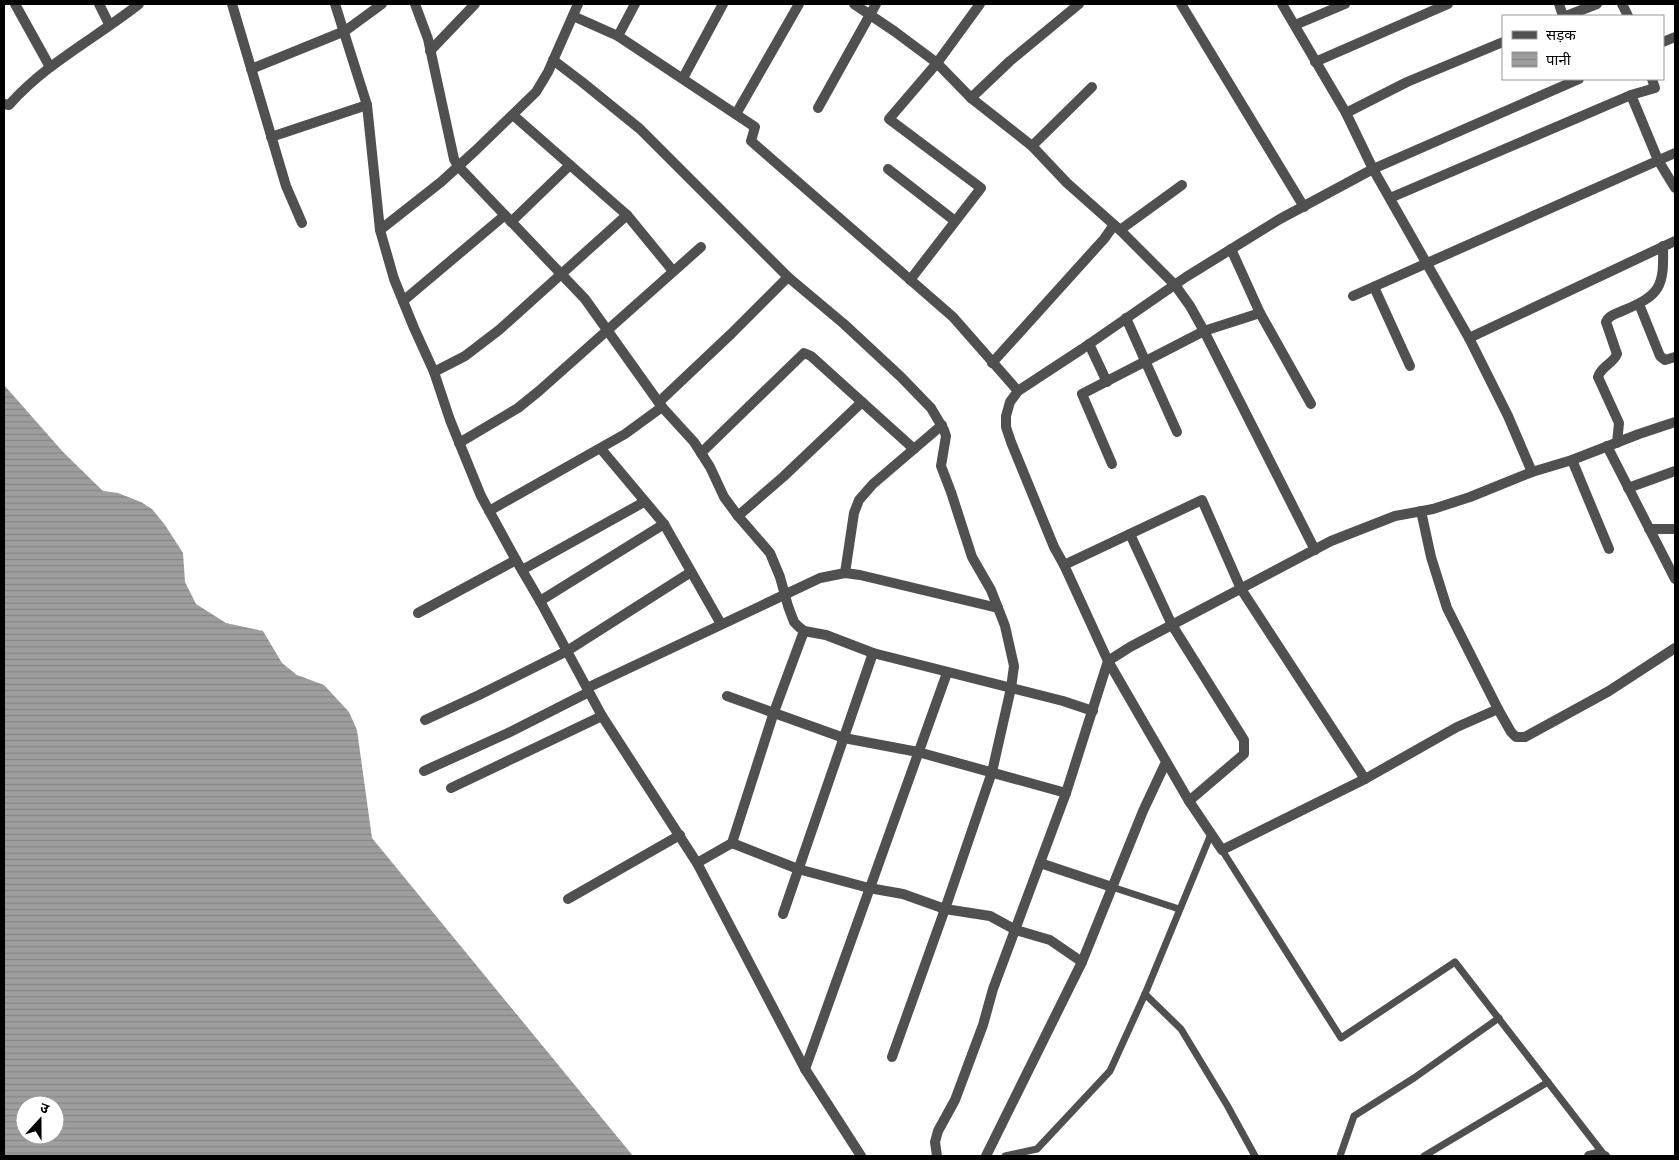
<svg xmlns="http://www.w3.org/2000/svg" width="1679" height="1160" font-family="Helvetica,'Noto Sans Devanagari',sans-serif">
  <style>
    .water { fill: url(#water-rules); fill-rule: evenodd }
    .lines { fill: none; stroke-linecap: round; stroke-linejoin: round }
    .service { stroke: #505050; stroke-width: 7 }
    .minor { stroke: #505050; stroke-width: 10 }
  </style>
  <defs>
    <pattern id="water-rules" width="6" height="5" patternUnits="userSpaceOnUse" patternTransform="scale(1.25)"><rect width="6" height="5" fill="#9e9e9e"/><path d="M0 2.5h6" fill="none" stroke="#868686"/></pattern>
  </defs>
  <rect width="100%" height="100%" fill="#fff"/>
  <path class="water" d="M4 385 64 453 103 491 118 493 141 502 152 509 165 525 183 553 185 582 196 604 226 623 263 631 282 663 297 675 324 685 349 712 357 730 372 838 633 1156H4ZM25 1105H55V1135H25Z"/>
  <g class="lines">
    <g class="service">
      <polyline points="1222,850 1341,1038 1455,962 1605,1156"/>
      <polyline points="1112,887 1179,909"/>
      <polyline points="1145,994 1181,1029 1227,1105 1255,1156"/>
      <polyline points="1005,1156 1037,1149 1110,1071 1145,994 1211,834"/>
      <polyline points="1340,1156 1354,1116 1414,1078 1499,1018"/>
      <polyline points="1424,1156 1548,1082"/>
    </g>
    <g class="minor">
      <polyline points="15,4 50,67"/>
      <polyline points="99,4 109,24"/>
      <polyline points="232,4 286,186 302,223"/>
      <polyline points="335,4 367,105 380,230 394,279 414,328 434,372 450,420 481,496 516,560 540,601 602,716 697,863 805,1069 861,1156"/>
      <polyline points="415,4 428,39 454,159 458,166 585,299 662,407 694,442 710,467 724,497 738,516 770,553 780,577 788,606 794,622 799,627 804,631 826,635 873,653 1063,701 1093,711"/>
      <polyline points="635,4 618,36 755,127 751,141 953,317 1018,391"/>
      <polyline points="854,4 894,31 937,63 971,98 1032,146 1067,183 1120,230 1175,285 1190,306 1204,331 1315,550"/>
      <polyline points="1181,4 1304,207"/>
      <polyline points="1282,4 1346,113 1373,169 1469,338 1508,416 1532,472"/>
      <polyline points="1559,4 1563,16"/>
      <polyline points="1622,4 1628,16"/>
      <polyline points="573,16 618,36"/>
      <polyline points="1566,16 1597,4"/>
      <polyline points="1295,25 1345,4"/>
      <polyline points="1663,42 1675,37"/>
      <polyline points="430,51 475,4"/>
      <polyline points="553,60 582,82 640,129 788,277 844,324 901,377 931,408 944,430 946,436 941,466 951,492 972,557 991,590 1005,626 1014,666 1011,688 992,772 945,909 892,1057"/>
      <polyline points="1315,62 1448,4"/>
      <polyline points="251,69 345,31 382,4"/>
      <polyline points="683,78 723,4"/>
      <polyline points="1631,95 1658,160 1675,188"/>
      <polyline points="971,98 1010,61 1079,4"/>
      <path d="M4 104 9 105C46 63 96 38 139 4"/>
      <polyline points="818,108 876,4"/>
      <polyline points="1346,113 1407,82 1503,42"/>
      <polyline points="736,114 799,4"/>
      <polyline points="513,115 627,215 673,271"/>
      <polyline points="271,137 367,105"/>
      <polyline points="1032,146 1092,87"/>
      <polyline points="888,169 955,221"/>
      <polyline points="1390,198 1631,95 1655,88 1652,79"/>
      <polyline points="511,222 570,165"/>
      <polyline points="380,230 441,182 475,151 536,92 548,72 578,4"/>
      <polyline points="1120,230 1182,185"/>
      <polyline points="1231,249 1260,313 1311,404"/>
      <polyline points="910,280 981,188 889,119 937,63 980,4"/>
      <polyline points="1374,287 1410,366"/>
      <polyline points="1353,296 1675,153"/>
      <polyline points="403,301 505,215"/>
      <polyline points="1639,304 1660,356 1665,360 1675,357"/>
      <polyline points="1126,318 1177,432"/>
      <polyline points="1469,338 1675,241"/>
      <polyline points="1089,344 1107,382"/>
      <polyline points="992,363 1104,239 1114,225"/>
      <polyline points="434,372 465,356 499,330 627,215"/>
      <polyline points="659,402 731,334 788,277"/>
      <polyline points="459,443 518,408 539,391 701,247"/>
      <path d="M1617 443 1619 423 1598 377C1601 366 1613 364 1617 354L1606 322C1609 315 1616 314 1622 311 1661 295 1664 287 1663 246"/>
      <polyline points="1607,446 1675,579"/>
      <polyline points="601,449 664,524 721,624"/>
      <polyline points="701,453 804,353 811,356 914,449"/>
      <polyline points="1572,460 1609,549"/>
      <polyline points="1112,464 1082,394 1204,331 1260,313"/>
      <polyline points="1628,488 1675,471"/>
      <polyline points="489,511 625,434 662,407"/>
      <polyline points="1421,511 1431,557 1447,608 1498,709 1511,732 1516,737 1525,737 1609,691 1675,648"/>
      <polyline points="738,516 783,477 862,402"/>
      <polyline points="1649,529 1675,529"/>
      <polyline points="1130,534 1172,625 1244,740 1244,754 1189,801"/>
      <polyline points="1064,565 1202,500 1241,589 1365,779"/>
      <polyline points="522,570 644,502"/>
      <polyline points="845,573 854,513 859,500 873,484 942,425"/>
      <polyline points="540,601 664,524"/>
      <polyline points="418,613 516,560"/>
      <polyline points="587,688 820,578 845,573 860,575 998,608"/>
      <polyline points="727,696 844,738 918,752 1066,793"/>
      <polyline points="1498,709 1457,727 1365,779 1222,850 1189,801 1108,661 1064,565 1054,547 1011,442 1006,427 1006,416 1010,402 1018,391 1082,349 1186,277 1280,219 1373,169 1579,79"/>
      <polyline points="425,720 479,695 567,651 691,572"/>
      <polyline points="424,771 508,733 589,692"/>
      <polyline points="451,788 602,716"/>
      <polyline points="732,843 798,869 869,888 903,894 945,909 990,916 1016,930 1050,940 1082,962"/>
      <polyline points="697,863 732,843 774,712 804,631"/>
      <polyline points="1040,863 1112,887"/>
      <polyline points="568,899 680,835"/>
      <polyline points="783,914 873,653"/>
      <polyline points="805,1069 947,673"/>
      <polyline points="937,1156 935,1142 938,1131 955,1100 983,1025 993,989 1066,793 1108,661 1130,647 1331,541 1395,516 1433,509 1470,497 1532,472 1572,460 1639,434 1675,422"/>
      <polyline points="986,1156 1082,962 1143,811 1166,762"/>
      <polyline points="1589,1156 1598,1154 1605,1156"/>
    </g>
  </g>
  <rect width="1679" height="1160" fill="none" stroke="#000000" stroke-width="10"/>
  <rect x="1502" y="15" width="162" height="65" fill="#ffffff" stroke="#999999"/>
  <rect x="1512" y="31" width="25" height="8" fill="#505050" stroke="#999999"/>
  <text x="1546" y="40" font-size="15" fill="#000000">सड़क</text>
  <rect x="1512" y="52" width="25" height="15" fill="url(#water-rules)" stroke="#999999"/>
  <text x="1546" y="65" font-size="15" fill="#000000">पानी</text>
  <g transform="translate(40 1120) rotate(21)"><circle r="24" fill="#ffffff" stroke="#999999"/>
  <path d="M0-4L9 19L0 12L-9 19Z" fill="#000000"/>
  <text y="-8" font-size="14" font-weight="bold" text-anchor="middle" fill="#000000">उ</text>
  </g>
</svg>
